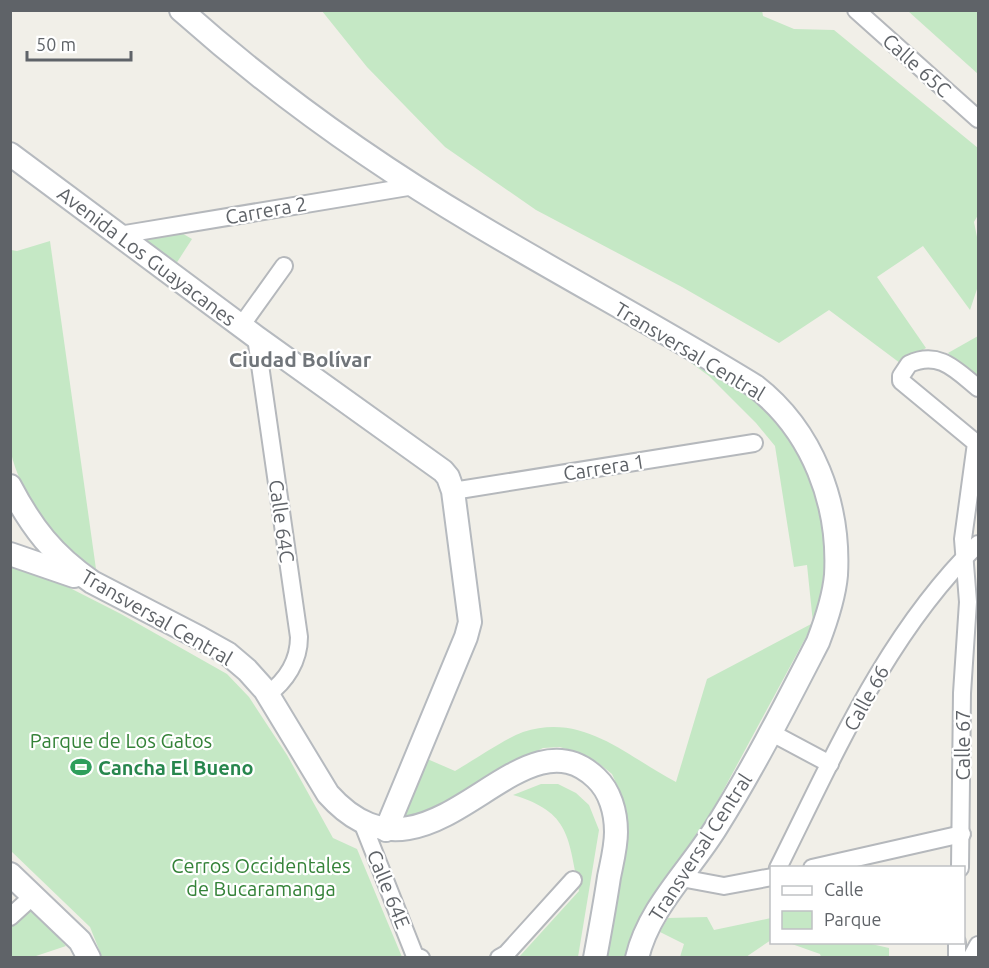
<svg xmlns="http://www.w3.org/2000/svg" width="989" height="968" font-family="Ubuntu,sans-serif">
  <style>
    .green { fill: #c5e8c5 }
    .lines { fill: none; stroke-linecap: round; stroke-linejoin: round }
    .street-casing { stroke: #b5b8bc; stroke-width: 20 }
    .secondary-casing { stroke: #b6babf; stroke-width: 26 }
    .street { stroke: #fff; stroke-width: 16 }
    .secondary { stroke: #fff; stroke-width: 22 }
    .labels { text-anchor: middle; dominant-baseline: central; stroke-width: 4.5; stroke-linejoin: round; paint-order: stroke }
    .street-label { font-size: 20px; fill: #5f6368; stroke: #fff }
    .park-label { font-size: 20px; fill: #348238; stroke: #fff }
    .leisure-label { font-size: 20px; font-weight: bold; fill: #27864d; stroke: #fff; text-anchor: start }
    .neighbourhood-label { font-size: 21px; font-weight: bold; fill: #70757a; stroke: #fff }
  </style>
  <rect width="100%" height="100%" fill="#f1efe8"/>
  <g class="green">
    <polygon points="762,10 763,16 794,29 834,30 978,148 978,215 974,222 978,242 978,286 970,310 923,246 877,277 926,348 900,363 829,310 779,343 682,287 536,210 445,147 367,67 322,11"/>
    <polygon points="908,11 978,11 978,74"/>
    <polygon points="178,231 192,239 174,267 134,239"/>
    <path d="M50 241 96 569C88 563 78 557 70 549 44 524 19 488 11 453V250L17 251Z"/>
    <path d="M647 331C687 354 730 377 766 407 809 445 837 543 822 598 820 607 816 615 813 624L710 815 654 895 632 942 628 957H606L627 826 624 801 612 774 597 762 579 753 560 747 543 748 493 773 437 808 399 820 425 758 455 771C474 760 504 739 523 732 584 712 626 756 676 782L707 679 813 623 807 565 794 567 775 446 756 423 709 376Z"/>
    <polygon points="978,336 978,382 948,353"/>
    <polygon points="11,567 68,587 121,614 227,674 249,697 287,755 333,838 357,849 402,957 102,957 90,927 11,851"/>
    <path d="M541 784H558L576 793 589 805 599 830 578 957H519L579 891C568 838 571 812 513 795Z"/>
    <polygon points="32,909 66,946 33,957 11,957 10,928"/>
    <polygon points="707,917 714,930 771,918 771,940 746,957 680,957 684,944 660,932 668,918"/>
    <polygon points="789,943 867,943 889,948 889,957 821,957 820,954"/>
  </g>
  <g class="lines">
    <defs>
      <g id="street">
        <polyline points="856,10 978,119"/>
        <polyline points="119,235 414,186"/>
        <polyline points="241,326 284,266"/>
        <path d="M256 337 299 637C299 661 286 681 267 695"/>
        <polyline points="453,491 754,443"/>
        <polyline points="770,732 830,764"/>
        <polyline points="362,822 415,956 421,958"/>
        <path d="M778 868C835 754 886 634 978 544"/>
        <polyline points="812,868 962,834"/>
        <path d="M960 868 962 693 968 602 963 539 976 443 901 381V376L909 364C939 350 956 370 978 388"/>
        <polyline points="681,878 724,886 772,877"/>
        <polyline points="10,917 33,896"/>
        <polyline points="499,958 506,954 573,880"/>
        <polyline points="957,958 957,942"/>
        <polyline points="971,958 978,945"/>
      </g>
      <g id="secondary">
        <path d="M181 10C272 91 371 162 476 224 568 279 664 330 755 386 813 431 840 504 836 575 834 598 826 621 818 642 786 704 754 767 717 826 691 869 649 907 637 958"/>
        <polyline points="10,154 256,337 443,471 448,477 453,491 470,622 466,637 386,830"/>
        <path d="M10 486C32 528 53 555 92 582L200 638 227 653 247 670 265 690 328 794C430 908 517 702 596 778 610 791 616 812 616 832 616 847 612 862 609 877 605 904 600 931 595 958"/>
        <polyline points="10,554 74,576"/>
        <polyline points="10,874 80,941 89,958"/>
      </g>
    </defs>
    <use href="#street" class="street-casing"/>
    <use href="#secondary" class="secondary-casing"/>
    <use href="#street" class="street"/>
    <use href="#secondary" class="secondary"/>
  </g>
  <defs>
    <symbol id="stadium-bare" viewBox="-9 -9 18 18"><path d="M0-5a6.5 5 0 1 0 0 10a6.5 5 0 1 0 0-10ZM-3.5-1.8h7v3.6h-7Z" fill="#2e9e5b" stroke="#fff" stroke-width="2.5" paint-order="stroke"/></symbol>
  </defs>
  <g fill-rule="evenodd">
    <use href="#stadium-bare" x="66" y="752" width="30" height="30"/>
  </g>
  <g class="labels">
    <g class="street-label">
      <text transform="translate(917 65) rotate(42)">Calle 65C</text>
      <text transform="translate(266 210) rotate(-10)">Carrera 2</text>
      <text transform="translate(147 256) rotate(37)">Avenida Los Guayacanes</text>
      <text transform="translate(690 351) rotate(31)">Transversal Central</text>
      <text transform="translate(604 467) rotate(-9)">Carrera 1</text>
      <text transform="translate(282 521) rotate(82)">Calle 64C</text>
      <text transform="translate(157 617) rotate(30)">Transversal Central</text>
      <text transform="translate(866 698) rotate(-61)">Calle 66</text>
      <text transform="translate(962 745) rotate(-90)">Calle 67</text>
      <text transform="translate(700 847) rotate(-57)">Transversal Central</text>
      <text transform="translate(389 889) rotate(68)">Calle 64E</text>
    </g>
    <g class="park-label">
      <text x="121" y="740">Parque de Los Gatos</text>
      <text x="261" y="865">Cerros Occidentales<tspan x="261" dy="23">de Bucaramanga</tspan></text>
    </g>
    <g class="leisure-label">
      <text x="98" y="767">Cancha El Bueno</text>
    </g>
    <g class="neighbourhood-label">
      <text x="300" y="359">Ciudad Bolívar</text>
    </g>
  </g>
  <rect width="989" height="968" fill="none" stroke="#5f6368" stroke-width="24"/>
  <rect x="770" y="866" width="195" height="78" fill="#ffffff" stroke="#bfc1c3" stroke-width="1.5"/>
  <rect x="782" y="886" width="30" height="9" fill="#ffffff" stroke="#bfc1c3" stroke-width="1.5"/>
  <text x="824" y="896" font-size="18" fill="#5f6368">Calle</text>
  <rect x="782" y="911" width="30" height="18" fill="#c5e8c5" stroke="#bfc1c3" stroke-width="1.5"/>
  <text x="824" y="926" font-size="18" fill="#5f6368">Parque</text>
  <path d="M27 51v9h104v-9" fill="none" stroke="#5f6368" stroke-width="3"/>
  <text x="36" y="51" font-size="18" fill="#5f6368" stroke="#ffffff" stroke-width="4.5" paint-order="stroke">50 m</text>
</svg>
